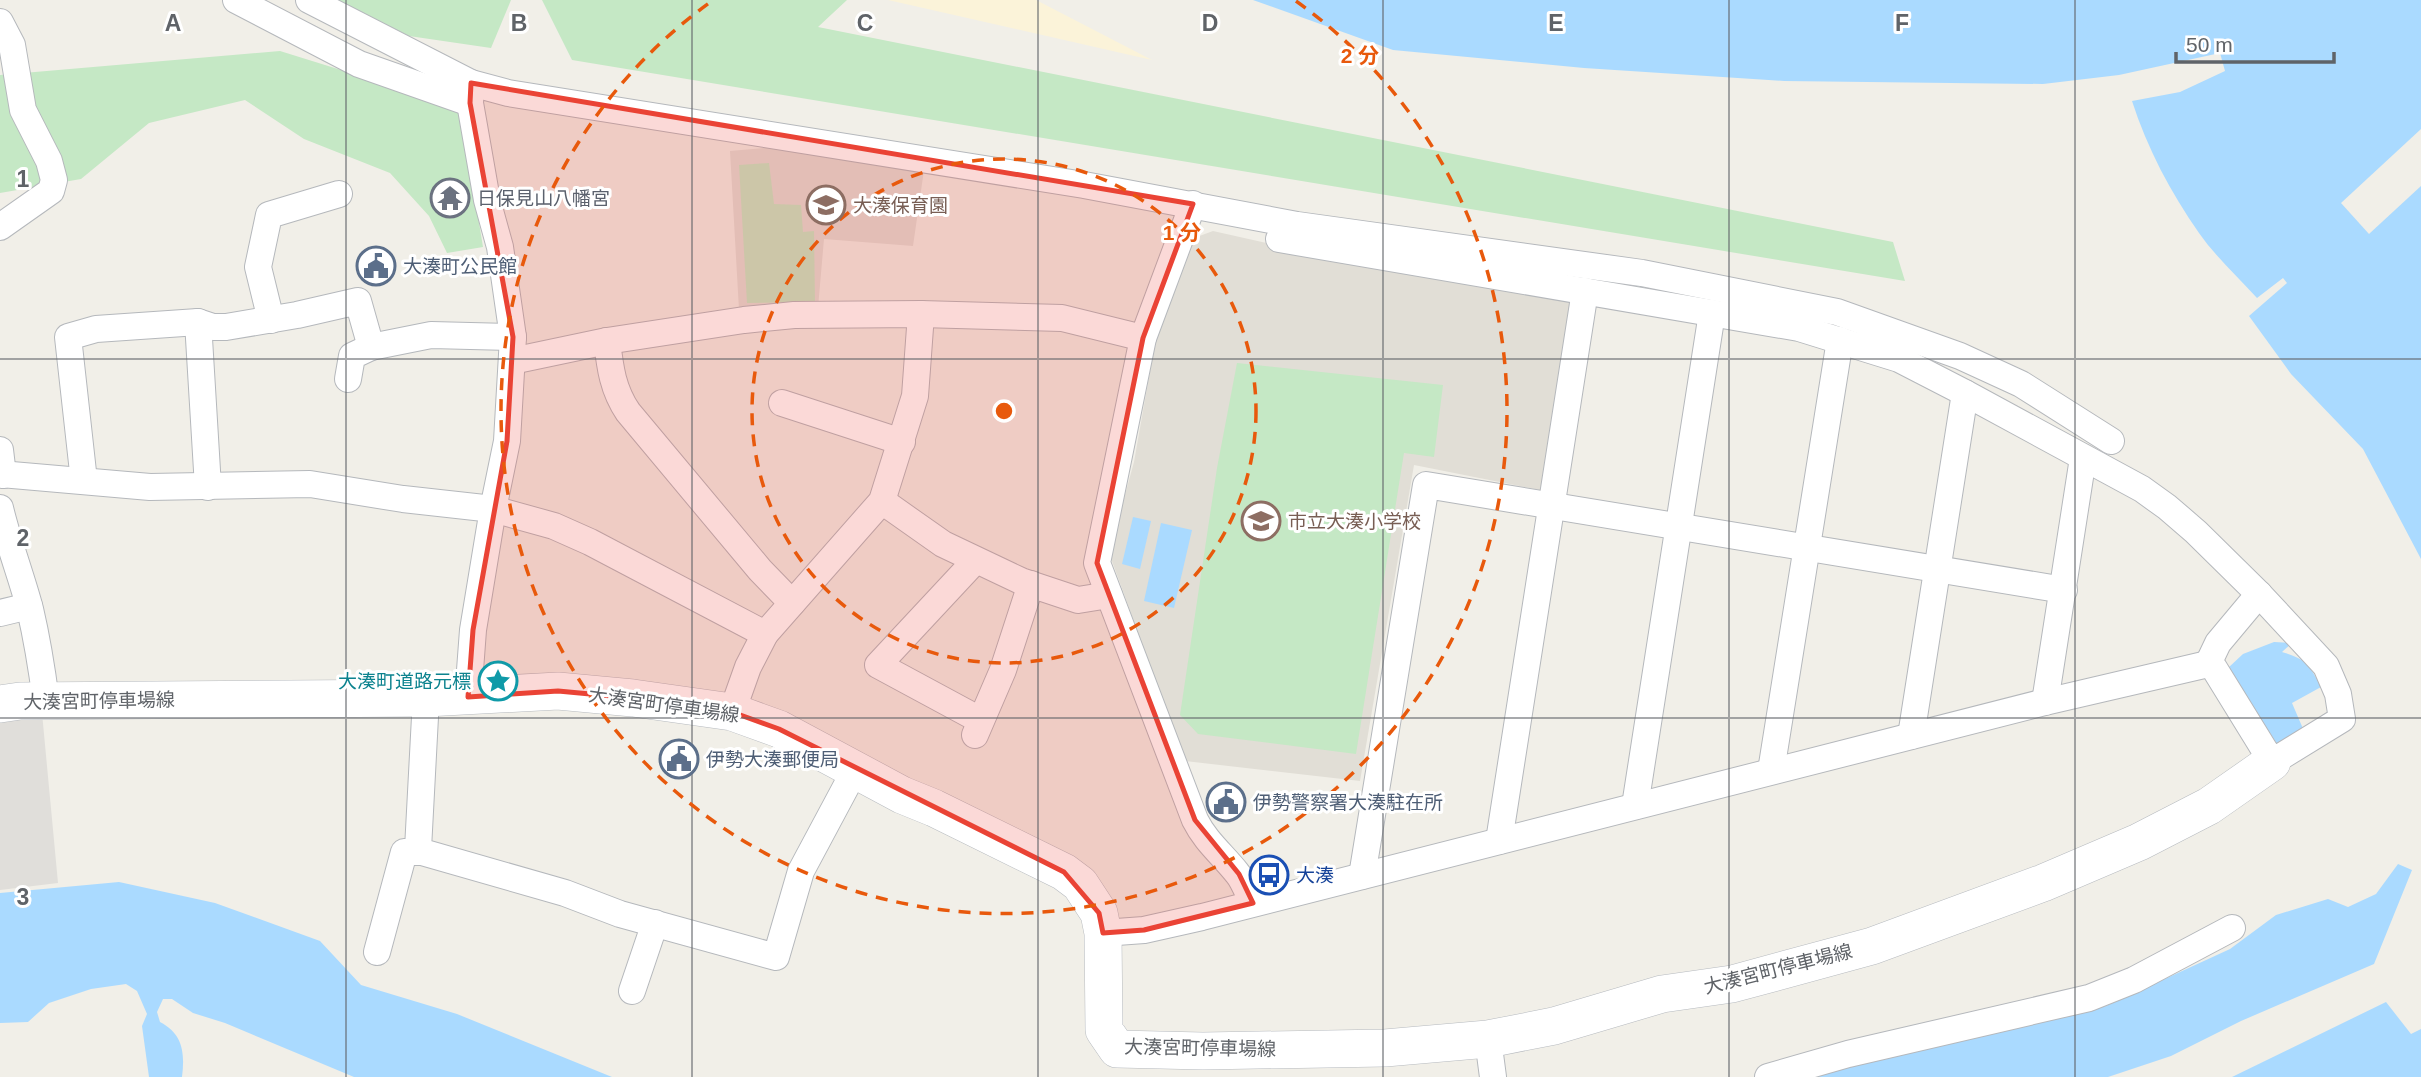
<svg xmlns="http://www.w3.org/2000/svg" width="2421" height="1077" font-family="Arial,'Noto Sans JP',sans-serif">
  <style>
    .industrial { fill: #e0deda }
    .education { fill: #e1ded6 }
    .green { fill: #c5e8c5 }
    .sand { fill: #fbf3d9 }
    .water { fill: #aadaff }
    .pier { fill: #f1efe8 }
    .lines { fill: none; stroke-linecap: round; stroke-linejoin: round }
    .minor-casing { stroke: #b5b8bc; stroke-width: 28 }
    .secondary-casing { stroke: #b6babf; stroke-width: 38 }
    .minor { stroke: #fff; stroke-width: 26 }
    .secondary { stroke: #fff; stroke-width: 37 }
    .marked { fill: #ea4335; fill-opacity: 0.2; stroke: #ea4335; stroke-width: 5; stroke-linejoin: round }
    .grid { fill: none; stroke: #5f6368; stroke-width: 2; stroke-opacity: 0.55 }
    .ring { fill: none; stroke: #e8590c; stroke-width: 3.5; stroke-dasharray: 12 9 }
    .labels { text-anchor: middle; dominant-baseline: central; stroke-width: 6; stroke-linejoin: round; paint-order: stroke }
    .worship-label { font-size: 19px; fill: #5b616d; stroke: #fff; text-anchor: start }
    .education-label { font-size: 19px; fill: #785e54; stroke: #fff; text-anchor: start }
    .service-label { font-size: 19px; fill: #4e5e75; stroke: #fff; text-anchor: start }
    .culture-label { font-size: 19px; fill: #0d838f; stroke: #fff; text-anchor: end }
    .street-label { font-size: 19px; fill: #5f6368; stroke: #fff }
    .transit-label { font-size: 19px; fill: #164399; stroke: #fff; text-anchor: start }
    .grid-label { font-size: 23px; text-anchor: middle; font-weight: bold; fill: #5f6368; stroke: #fff; stroke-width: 6; stroke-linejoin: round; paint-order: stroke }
    .centre { fill: #e8590c; stroke: #fff; stroke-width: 3.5 }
    .ring-label { font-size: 21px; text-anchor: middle; font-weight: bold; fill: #e8590c; stroke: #fff; stroke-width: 6; stroke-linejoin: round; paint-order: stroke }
  </style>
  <rect width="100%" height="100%" fill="#f1efe8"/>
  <polygon class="industrial" points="42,713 58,883 0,890 0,717"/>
  <g class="education">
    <polygon points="787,146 924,170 913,246 824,239 818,308 739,310 730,151"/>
    <polygon points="1213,231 1311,253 1578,297 1578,332 1540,490 1414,465 1360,781 1185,761 1109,553 1134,462 1155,343 1194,238"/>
  </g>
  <g class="green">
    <polygon points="338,0 511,0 491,48 409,36"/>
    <polygon points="542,0 847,0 818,27 1893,242 1905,281 572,60"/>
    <polygon points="280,51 460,107 483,247 447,253 429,216 390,173 304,139 245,100 149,123 81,179 0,193 0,75"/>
    <polygon points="769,163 774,204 801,205 803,232 814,231 815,302 747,303 739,165"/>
    <polygon points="1237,363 1443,385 1434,457 1404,453 1356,754 1198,734 1180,715 1217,468"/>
  </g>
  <polygon class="sand" points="888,0 1036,0 1152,60"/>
  <g class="water">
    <path d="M1253 0H2421V559L2363 449 2291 374 2249 316 2287 283 2283 278 2257 298C2238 277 2215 256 2199 233 2171 193 2147 148 2132 101L2180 92 2225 71 2220 53 2119 75 2043 84 1784 81 1584 68 1393 50Z"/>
    <polygon points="1133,517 1151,521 1140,569 1122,564"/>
    <polygon points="1161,523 1192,530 1174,608 1144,601"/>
    <path d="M2274 642 2292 643 2282 652C2306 659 2309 664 2321 687L2292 703 2304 731 2281 750 2228 668 2243 654Z"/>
    <polygon points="2398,864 2412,870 2374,964 2241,1021 2171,1056 2108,1077 1812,1077 1971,1035 2106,1006 2230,949 2276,915 2328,899 2348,907 2376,894"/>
    <path d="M119 882 215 903 320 941 361 985 457 1014 612 1077H354L225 1023 193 1013 172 999H163L157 1012 160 1022C183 1034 185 1053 182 1077H149L142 1026 147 1014 137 991 126 984 91 989 49 1003 28 1022 0 1023V893Z"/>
    <polygon points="2386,1002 2411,1034 2421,1029 2421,1077 2232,1077"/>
  </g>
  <polygon class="pier" points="2421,129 2421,186 2369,234 2341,203"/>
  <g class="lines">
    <defs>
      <g id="minor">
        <polyline points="236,0 359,64 470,103"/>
        <polyline points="309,0 471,83"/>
        <polyline points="0,22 12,45 23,110 49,161 54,180 51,191 0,227"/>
        <path d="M1193 204 1143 338 1097 563 1195 820C1206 842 1222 854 1237 873 1244 881 1248 894 1253 903"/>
        <polyline points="1279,239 1799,328 1899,359 1965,393 2142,489 2167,507 2196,532 2259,594 2326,666 2338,694 2342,719 2272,762 2214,668 2208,664"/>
        <polyline points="271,320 258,267 269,215 339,194"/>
        <polyline points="198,322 208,487"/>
        <path d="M607 341C610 368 613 390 628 412L760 570 792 603"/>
        <polyline points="512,361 607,341 744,320 794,315 921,314 1062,318 1143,338"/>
        <polyline points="348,379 352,356 371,347"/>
        <polyline points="782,403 902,442"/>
        <polyline points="0,450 3,475"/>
        <polyline points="0,474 150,487 310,484 403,499 493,509 554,526 590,542 765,634"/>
        <polyline points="84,481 68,337 96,329 198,322 213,327 226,327 297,315 358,301 371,347 431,335 513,337"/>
        <polyline points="882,501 943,544 1021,581 1078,600 1109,595"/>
        <path d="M0 508C8 542 21 575 30 609 37 639 42 670 46 701"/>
        <polyline points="975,561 878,665 980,720"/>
        <polyline points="0,613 29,606"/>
        <polyline points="2208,664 2218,643 2259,594"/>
        <polyline points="468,697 473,630 493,509 507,441 513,337 500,247 487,200 470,103 471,83 508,93 1084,185 1297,225 1642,273 1837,312 1960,356 2021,384 2111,441"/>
        <polyline points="426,698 418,849 422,852 565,893 620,914 776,957 801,871 855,770"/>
        <polyline points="2045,702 2083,458"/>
        <polyline points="732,712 748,667 765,634 882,501 915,396 921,314"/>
        <polyline points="975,735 1003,670 1031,584"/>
        <polyline points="1911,736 1965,393"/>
        <polyline points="1771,771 1840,340"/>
        <polyline points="1635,806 1712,313"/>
        <polyline points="1499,841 1585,291"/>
        <polyline points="1362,876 1426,485 2064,590"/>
        <polyline points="1103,933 1144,930 1202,917 2045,702 2208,664"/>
        <polyline points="377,952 404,852 422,852"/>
        <polyline points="632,991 655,923"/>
        <polyline points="1488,1039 1493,1077"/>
        <polyline points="1768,1077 1848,1054 2089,998 2134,980 2232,928"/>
      </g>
      <polyline id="secondary" points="0,704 20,701 426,698 558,691 633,698 732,712 779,729 902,795 934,808 1064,872 1080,884 1099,913 1103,933 1104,1030 1117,1049 1203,1051 1385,1048 1488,1039 1554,1026 1662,994 1732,984 1872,946 2043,883 2139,842 2209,806 2272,762"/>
    </defs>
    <use href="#minor" class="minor-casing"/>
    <use href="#secondary" class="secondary-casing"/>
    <use href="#minor" class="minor"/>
    <use href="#secondary" class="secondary"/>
  </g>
  <path class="marked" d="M471 83 1193 204 1143 338 1097 563 1195 820 1239 874 1253 903 1144 930 1103 933 1099 913 1064 872 779 729 732 712 633 698 558 691 468 697 473 630 507 441 513 337 470 103Z"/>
  <path class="grid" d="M346 0V1077M692 0V1077M1038 0V1077M1383 0V1077M1729 0V1077M2075 0V1077M0 359H2421M0 718H2421"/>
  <g class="ring">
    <circle cx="1004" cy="411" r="252"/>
    <path d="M1296 1A503 503 0 1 1 712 1"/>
  </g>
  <defs>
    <symbol id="temple-ring" viewBox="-11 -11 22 22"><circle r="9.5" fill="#fff" stroke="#6b7280" stroke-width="1.5"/><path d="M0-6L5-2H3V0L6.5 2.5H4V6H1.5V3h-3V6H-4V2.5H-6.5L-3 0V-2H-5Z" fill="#6b7280"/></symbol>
    <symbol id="school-ring" viewBox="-11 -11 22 22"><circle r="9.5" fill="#fff" stroke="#8d6e63" stroke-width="1.5"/><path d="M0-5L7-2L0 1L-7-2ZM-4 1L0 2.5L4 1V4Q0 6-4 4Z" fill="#8d6e63"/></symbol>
    <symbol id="civic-ring" viewBox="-11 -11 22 22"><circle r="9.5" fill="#fff" stroke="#5c6f8a" stroke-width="1.5"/><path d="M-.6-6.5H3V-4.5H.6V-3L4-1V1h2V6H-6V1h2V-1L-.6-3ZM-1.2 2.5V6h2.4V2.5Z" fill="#5c6f8a"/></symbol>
    <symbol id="sight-ring" viewBox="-11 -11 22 22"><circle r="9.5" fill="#fff" stroke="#0f9aa8" stroke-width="1.5"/><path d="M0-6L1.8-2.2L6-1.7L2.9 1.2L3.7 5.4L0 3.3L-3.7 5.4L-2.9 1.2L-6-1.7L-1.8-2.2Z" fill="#0f9aa8"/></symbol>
    <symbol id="bus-ring" viewBox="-11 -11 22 22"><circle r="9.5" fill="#fff" stroke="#1a4fb4" stroke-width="1.5"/><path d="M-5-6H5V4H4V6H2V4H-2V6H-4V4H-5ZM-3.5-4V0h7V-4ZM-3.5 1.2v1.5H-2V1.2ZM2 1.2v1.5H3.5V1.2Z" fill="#1a4fb4"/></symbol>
  </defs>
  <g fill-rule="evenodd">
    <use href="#temple-ring" x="428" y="176" width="44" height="44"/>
    <use href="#school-ring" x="804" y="183" width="44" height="44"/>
    <use href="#civic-ring" x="354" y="244" width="44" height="44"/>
    <use href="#school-ring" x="1239" y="499" width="44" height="44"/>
    <use href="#sight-ring" x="476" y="659" width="44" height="44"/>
    <use href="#civic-ring" x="657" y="737" width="44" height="44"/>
    <use href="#civic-ring" x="1204" y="780" width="44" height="44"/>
    <use href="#bus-ring" x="1247" y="853" width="44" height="44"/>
  </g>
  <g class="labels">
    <g class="worship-label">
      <text x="477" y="198">日保見山八幡宮</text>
    </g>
    <g class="education-label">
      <text x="853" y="205">大湊保育園</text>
      <text x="1288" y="521">市立大湊小学校</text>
    </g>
    <g class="service-label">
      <text x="403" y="266">大湊町公民館</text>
      <text x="706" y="759">伊勢大湊郵便局</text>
      <text x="1253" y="802">伊勢警察署大湊駐在所</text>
    </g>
    <g class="culture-label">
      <text x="471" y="681">大湊町道路元標</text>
    </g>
    <g class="street-label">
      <text transform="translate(99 701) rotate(-1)">大湊宮町停車場線</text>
      <text transform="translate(664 705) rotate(8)">大湊宮町停車場線</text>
      <text transform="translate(1778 969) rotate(-14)">大湊宮町停車場線</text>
      <text transform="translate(1200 1048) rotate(1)">大湊宮町停車場線</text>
    </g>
    <g class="transit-label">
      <text x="1296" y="875">大湊</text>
    </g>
  </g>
  <g class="grid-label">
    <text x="173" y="31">A</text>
    <text x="519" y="31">B</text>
    <text x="865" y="31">C</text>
    <text x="1210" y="31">D</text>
    <text x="1556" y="31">E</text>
    <text x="1902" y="31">F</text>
    <text x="23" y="187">1</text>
    <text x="23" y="546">2</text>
    <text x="23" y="905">3</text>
  </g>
  <circle cx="1004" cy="411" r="10" class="centre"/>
  <g class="ring-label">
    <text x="1360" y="63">2 分</text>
    <text x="1182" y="240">1 分</text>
  </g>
  <path d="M2176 52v10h158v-10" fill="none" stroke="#5f6368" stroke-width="3.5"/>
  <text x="2186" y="52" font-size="21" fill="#5f6368" stroke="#ffffff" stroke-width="5" paint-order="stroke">50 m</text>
</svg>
